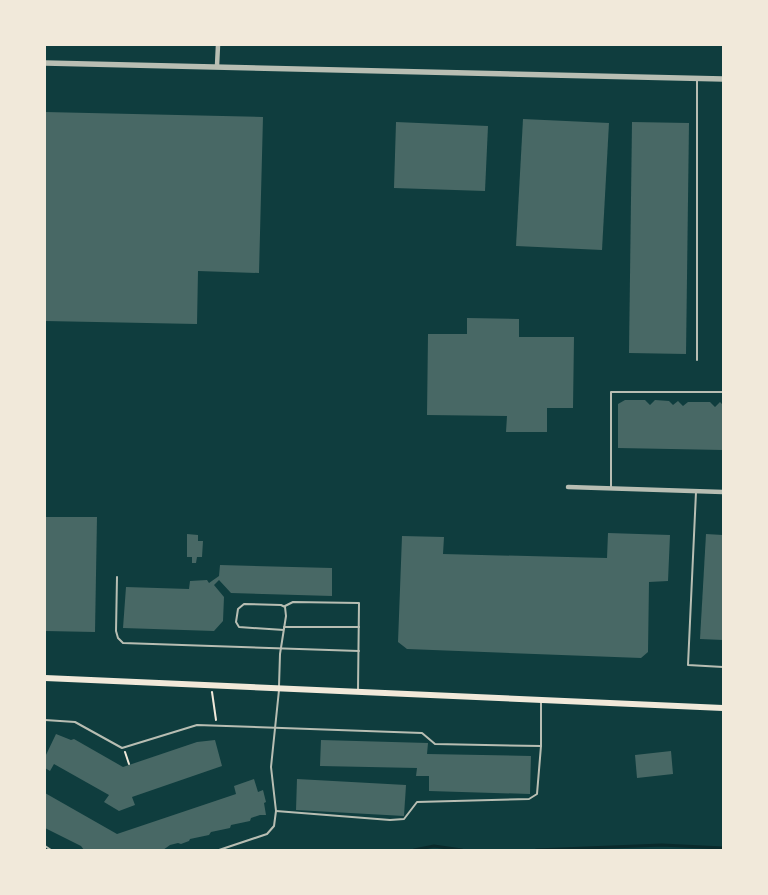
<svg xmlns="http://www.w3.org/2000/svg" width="768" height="895" font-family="'Archivo Narrow',sans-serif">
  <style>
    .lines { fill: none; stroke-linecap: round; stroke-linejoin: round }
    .stream { stroke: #0a2a2b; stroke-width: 3 }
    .building { fill: #486865 }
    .path { stroke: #f1e9da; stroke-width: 2 }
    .service { stroke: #b8beb3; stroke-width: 2 }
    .minor { stroke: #b8beb3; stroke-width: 4.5 }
    .tertiary { stroke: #b8beb3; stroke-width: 5.5 }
    .secondary { stroke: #f1e9da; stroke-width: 6 }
  </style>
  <rect width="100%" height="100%" fill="#0f3d3e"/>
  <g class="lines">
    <g class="stream">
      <polyline points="414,850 434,846 462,850"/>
      <polyline points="536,850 662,845 723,848"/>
    </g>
  </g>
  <g class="building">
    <polygon points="45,112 263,117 259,273 198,271 197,324 45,321"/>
    <polygon points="523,119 609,123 602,250 516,246"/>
    <polygon points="396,122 488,126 485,191 394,188"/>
    <polygon points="632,122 689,123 686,354 629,353"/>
    <polygon points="467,318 519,319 519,337 574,337 573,408 547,408 547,432 506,432 507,416 427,415 428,334 467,334"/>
    <polygon points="625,400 645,400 650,405 655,400 669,401 673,405 678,401 683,406 688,402 710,402 715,407 720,402 723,405 723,450 618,448 618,404"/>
    <polygon points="45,517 97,517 95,632 45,631"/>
    <polygon points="608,533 670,535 668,581 649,582 648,652 641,658 407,649 398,642 402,536 444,537 443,554 607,558"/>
    <polygon points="187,534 198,535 198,541 203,541 202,557 197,557 196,563 192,563 192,557 187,557"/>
    <polygon points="706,534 723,535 723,640 700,639"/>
    <polygon points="220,565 332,568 332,596 231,593 219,580 214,585 224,597 223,621 214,631 123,628 126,587 189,589 190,581 207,580 209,583 219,576"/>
    <polygon points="56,734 71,740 74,739 123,767 197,742 215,740 222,766 132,797 135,805 119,811 104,802 109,795 54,764 50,771 45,768 45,757"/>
    <polygon points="321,740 428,743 427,754 531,756 530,794 429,791 429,776 416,776 417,768 320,766"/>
    <polygon points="671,751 673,774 637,778 635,755"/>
    <polygon points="254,779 258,792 263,790 266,802 264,803 266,815 260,815 251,818 250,821 231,825 230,828 211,832 209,835 190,839 189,841 181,844 178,843 170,845 163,850 84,850 81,846 45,828 45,793 117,834 236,794 234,786"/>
    <polygon points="297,779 406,785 404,816 296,810"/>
  </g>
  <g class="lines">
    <g class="path">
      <polyline points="212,692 216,720"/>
      <polyline points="125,752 129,764"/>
    </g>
    <g class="service">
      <polyline points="697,79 697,360"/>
      <polyline points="611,488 611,392 723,392"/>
      <polyline points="696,492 688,665 723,667"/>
      <polyline points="117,577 116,631 118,638 123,643 359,651"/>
      <polyline points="285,606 293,602 359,603 358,690"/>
      <polyline points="284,627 359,627"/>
      <polyline points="279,686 280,654 286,616 285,607 281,605 244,604 238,609 236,622 239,627 284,630"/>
      <polyline points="45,720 75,722 122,748 197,725 422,733 435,744 541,746 537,794 529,799 417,802 404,819 390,820 276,811"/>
      <polyline points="541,746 541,701"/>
      <polyline points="45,846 51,850"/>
      <polyline points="219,850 267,834 274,826 276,811 271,767 279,690"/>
    </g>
    <g class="minor">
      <polyline points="217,66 218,45"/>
      <polyline points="568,487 723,492"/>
    </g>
    <polyline class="tertiary" points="45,63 723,79"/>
    <polyline class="secondary" points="45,678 723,708"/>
  </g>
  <rect width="768" height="895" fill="none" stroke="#f1e9da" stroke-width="92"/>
</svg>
